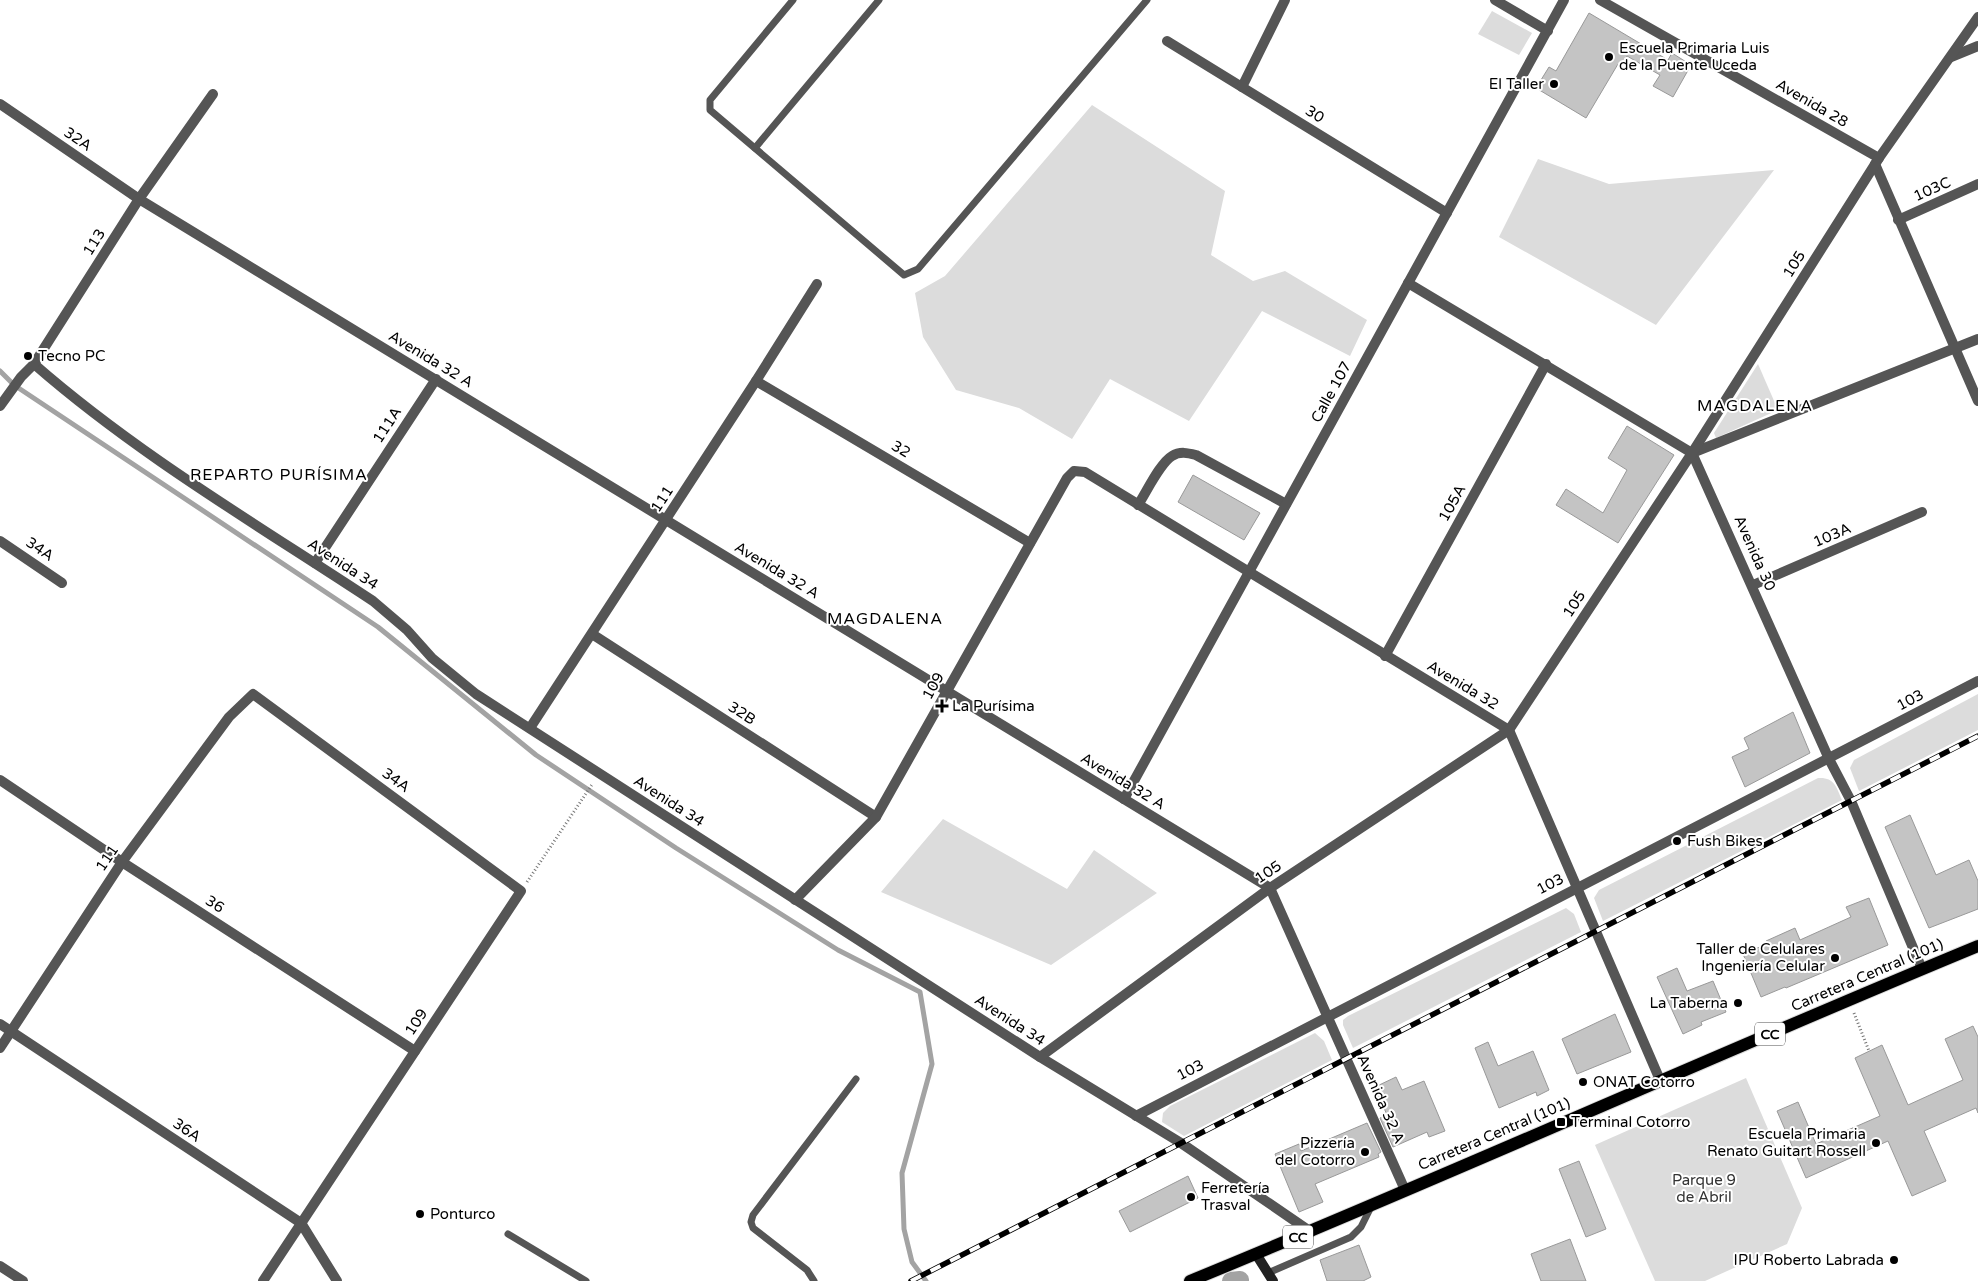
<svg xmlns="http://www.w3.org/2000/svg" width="1978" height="1281" font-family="'Varela Round',sans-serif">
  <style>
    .green { fill: #dcdcdc }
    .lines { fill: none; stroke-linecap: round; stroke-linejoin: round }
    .stream { stroke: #a3a3a3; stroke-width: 5 }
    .canal { stroke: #a3a3a3; stroke-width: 18 }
    .building { fill: #c4c4c4; stroke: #999 }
    .primary-casing { stroke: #dbdbdb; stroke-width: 14 }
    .path { stroke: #777; stroke-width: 3; stroke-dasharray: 1 2.5; stroke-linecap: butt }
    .lane { stroke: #555; stroke-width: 7 }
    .street { stroke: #555; stroke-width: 10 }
    .secondary { stroke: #222; stroke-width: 10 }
    .primary { stroke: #000; stroke-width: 12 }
    .rail-casing { stroke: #000; stroke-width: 5.5 }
    .rail { stroke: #fff; stroke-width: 4; stroke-dasharray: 11; stroke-linecap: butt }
    .poi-dot { fill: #000; stroke: #fff; stroke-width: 2 }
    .labels { text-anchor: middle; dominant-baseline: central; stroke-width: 4; stroke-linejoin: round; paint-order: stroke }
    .shield { fill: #fff; stroke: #4c4c4c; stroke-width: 1 }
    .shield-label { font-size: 14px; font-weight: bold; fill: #000 }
    .poi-label { font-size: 15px; fill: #000; stroke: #fff; text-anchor: start }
    .street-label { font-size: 15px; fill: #000; stroke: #fff }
    .park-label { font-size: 15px; fill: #333; stroke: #fff }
    .neighbourhood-label { font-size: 16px; letter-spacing: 1px; fill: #000; stroke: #fff }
  </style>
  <rect width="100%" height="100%" fill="#fff"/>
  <g class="green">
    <polygon points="1492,11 1532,33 1519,55 1478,34"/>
    <polygon points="1092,105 1225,191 1211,255 1253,281 1285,271 1367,320 1350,356 1262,311 1189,421 1110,379 1072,439 1019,408 956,390 923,337 915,293 945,276"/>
    <polygon points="1538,159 1609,184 1774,170 1656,325 1499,237"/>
    <polygon points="1758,364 1778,410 1716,438 1714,433"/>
    <polygon points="1978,694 1978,730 1859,791 1850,768 1854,760"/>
    <path d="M1818 778C1834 777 1836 786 1842 800L1603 921 1594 898 1599 890Z"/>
    <polygon points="943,819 1067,889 1094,850 1157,893 1051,965 881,892"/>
    <polygon points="1566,908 1574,914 1581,932 1353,1048 1343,1025 1343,1020 1348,1016"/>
    <polygon points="1315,1033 1324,1041 1332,1060 1184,1136 1162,1122 1163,1113 1170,1106"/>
    <polygon points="1746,1078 1802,1208 1787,1244 1705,1281 1655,1281 1595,1145"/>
  </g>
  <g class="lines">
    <polyline class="stream" points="0,371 14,385 378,627 536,755 676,848 838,950 920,992 932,1064 902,1173 904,1229 912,1262 926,1281"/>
    <polyline class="canal" points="1231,1281 1240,1280"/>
  </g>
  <g class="building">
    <polygon points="1589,13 1668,60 1672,53 1691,65 1673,97 1653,86 1660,75 1627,56 1621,66 1618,64 1586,118 1536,88 1549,67 1556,71"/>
    <polygon points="1627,426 1674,455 1618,543 1556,505 1566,489 1603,513 1627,470 1608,458"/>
    <polygon points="1193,475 1260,513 1244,540 1178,502"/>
    <polygon points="1793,712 1810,753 1745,787 1732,757 1749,749 1744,738"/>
    <polygon points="1910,815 1936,875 1969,860 1978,881 1978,909 1929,928 1885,827"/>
    <polygon points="1869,898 1888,945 1786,988 1785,987 1761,997 1743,954 1767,944 1766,941 1795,928 1800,940 1851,917 1846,907"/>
    <polygon points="1677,968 1687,991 1713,981 1726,1012 1701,1022 1702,1025 1683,1034 1657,977"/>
    <polygon points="1615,1014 1631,1052 1577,1074 1562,1039"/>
    <polygon points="1973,1026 1978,1037 1978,1113 1976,1108 1924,1131 1946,1181 1912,1196 1888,1141 1806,1178 1777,1111 1798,1102 1816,1144 1880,1116 1855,1058 1882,1045 1908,1105 1963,1080 1945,1039"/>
    <polygon points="1488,1042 1498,1066 1533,1051 1549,1090 1537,1096 1536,1092 1499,1108 1475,1048"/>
    <polygon points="1396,1077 1402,1090 1424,1081 1445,1131 1429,1137 1427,1132 1393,1147 1380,1118 1387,1115 1375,1087"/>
    <polygon points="1367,1123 1381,1152 1378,1154 1379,1157 1315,1184 1323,1202 1299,1212 1275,1154 1299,1144 1301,1151"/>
    <polygon points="1579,1161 1606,1229 1586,1237 1559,1169"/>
    <polygon points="1188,1176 1198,1198 1130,1232 1119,1211"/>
    <polygon points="1570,1239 1586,1281 1541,1281 1531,1254"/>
    <polygon points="1359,1245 1371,1277 1363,1281 1327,1281 1320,1260"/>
  </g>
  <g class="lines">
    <defs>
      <path id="primary" d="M1190 1281C1454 1173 1714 1055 1978 946"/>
    </defs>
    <use href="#primary" class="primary-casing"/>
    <g class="path">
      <polyline points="527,882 593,783"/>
      <polyline points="1854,1013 1869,1051"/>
    </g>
    <g class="lane">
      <polyline points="793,0 710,100 710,110 904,275 918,269 1147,0"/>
      <polyline points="755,148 879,0"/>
      <polyline points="508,1234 586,1281"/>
      <polyline points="1268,1273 1351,1237 1361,1227 1371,1207"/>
      <polyline points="814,1281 807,1270 753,1228 751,1222 753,1215 856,1079"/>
    </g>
    <g class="street">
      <polyline points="1495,0 1548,31"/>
      <polyline points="1600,0 1879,158"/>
      <polyline points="1167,41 1447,213"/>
      <polyline points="1951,57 1978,46"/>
      <polyline points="1242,87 1285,0"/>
      <polyline points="0,104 139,199 1270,888 1405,1190"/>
      <polyline points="1875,164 1978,401"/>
      <polyline points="1898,220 1978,184"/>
      <polyline points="1408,283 1692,453 1829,759 1851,801 1922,969"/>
      <path d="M34 364C138 455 258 525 373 601L407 630 432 658 476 694 1040 1057 1181 1143 1311 1232"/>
      <polyline points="756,381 1030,543"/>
      <polyline points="0,406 21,377 34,364 139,199 213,94"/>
      <polyline points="1692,453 1978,339"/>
      <path d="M1138 505C1146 493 1160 463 1172 456 1180 451 1188 453 1196 455L1286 504"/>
      <polyline points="0,541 62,583"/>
      <polyline points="315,563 436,379"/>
      <polyline points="1753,585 1922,512"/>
      <polyline points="592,634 876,817"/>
      <polyline points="1385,656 1546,364"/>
      <polyline points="530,728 756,381 817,284"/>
      <polyline points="0,780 122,862 415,1051"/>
      <polyline points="1124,799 1564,0"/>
      <polyline points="795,900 876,817 1067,478 1074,471 1085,472 1509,730 1660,1080"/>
      <polyline points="0,1024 301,1223 337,1281"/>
      <polyline points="0,1048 122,862 229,717 253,694 521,891 263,1281"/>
      <polyline points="1040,1057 1270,888 1509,730 1692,453 1879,158 1978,17"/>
      <polyline points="1136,1116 1978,681"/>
      <polyline points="0,1266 23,1281"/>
    </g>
    <polyline class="secondary" points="1256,1254 1273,1281"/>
    <use href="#primary" class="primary"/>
    <defs>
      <polyline id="rail" points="911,1281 1978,736"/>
    </defs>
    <use href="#rail" class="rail-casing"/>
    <use href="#rail" class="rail"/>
  </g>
  <g class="poi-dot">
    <circle cx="1609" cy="57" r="5"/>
    <circle cx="1554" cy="84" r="5"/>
    <circle cx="28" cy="356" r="5"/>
    <path d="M939.5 698.5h5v5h5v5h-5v5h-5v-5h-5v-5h5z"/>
    <circle cx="1677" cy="841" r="5"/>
    <circle cx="1835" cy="958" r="5"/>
    <circle cx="1738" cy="1003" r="5"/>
    <circle cx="1583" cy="1082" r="5"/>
    <rect x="1556" y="1117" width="10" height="10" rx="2.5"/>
    <circle cx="1876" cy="1143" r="5"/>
    <circle cx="1365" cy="1152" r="5"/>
    <circle cx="1191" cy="1197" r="5"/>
    <circle cx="420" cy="1214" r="5"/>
    <circle cx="1894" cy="1260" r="5"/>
  </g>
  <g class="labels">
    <g class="shield">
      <rect x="1755" y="1022.5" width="30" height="23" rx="4"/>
      <rect x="1283" y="1225.5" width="30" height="23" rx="4"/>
    </g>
    <g class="shield-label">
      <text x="1770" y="1034">CC</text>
      <text x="1298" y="1237">CC</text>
    </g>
    <g class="poi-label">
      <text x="1619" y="48">Escuela Primaria Luis<tspan x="1619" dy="17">de la Puente Uceda</tspan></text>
      <text x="1544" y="84" text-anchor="end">El Taller</text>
      <text x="38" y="356">Tecno PC</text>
      <text x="952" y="706">La Purísima</text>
      <text x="1687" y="841">Fush Bikes</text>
      <text x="1825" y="949" text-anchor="end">Taller de Celulares<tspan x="1825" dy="17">Ingeniería Celular</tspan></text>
      <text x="1728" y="1003" text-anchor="end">La Taberna</text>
      <text x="1593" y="1082">ONAT Cotorro</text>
      <text x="1571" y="1122">Terminal Cotorro</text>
      <text x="1866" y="1134" text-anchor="end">Escuela Primaria<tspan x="1866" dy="17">Renato Guitart Rossell</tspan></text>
      <text x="1355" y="1143" text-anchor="end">Pizzería<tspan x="1355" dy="17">del Cotorro</tspan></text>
      <text x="1201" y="1188">Ferretería<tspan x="1201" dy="17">Trasval</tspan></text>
      <text x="430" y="1214">Ponturco</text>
      <text x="1884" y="1260" text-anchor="end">IPU Roberto Labrada</text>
    </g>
    <g class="street-label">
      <text transform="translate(1812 103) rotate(30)">Avenida 28</text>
      <text transform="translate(1315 114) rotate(32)">30</text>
      <text transform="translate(78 139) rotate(34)">32A</text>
      <text transform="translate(1932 189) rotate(-24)">103C</text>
      <text transform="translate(94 242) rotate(-58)">113</text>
      <text transform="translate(1794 264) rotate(-58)">105</text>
      <text transform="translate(431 359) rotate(31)">Avenida 32 A</text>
      <text transform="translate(1331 392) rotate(-61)">Calle 107</text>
      <text transform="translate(387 425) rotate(-57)">111A</text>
      <text transform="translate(901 449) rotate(31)">32</text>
      <text transform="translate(662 499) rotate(-57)">111</text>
      <text transform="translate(1452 503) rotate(-61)">105A</text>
      <text transform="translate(1832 535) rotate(-23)">103A</text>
      <text transform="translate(40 549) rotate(34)">34A</text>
      <text transform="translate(1755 553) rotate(66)">Avenida 30</text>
      <text transform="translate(343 564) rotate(33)">Avenida 34</text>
      <text transform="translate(777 570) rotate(31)">Avenida 32 A</text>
      <text transform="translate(1574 604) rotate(-57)">105</text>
      <text transform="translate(1463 685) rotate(31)">Avenida 32</text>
      <text transform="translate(933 686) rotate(-61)">109</text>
      <text transform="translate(1910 700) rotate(-28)">103</text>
      <text transform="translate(742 713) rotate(33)">32B</text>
      <text transform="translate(396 780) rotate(36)">34A</text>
      <text transform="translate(1123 781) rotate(31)">Avenida 32 A</text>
      <text transform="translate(669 801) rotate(33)">Avenida 34</text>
      <text transform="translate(107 858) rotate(-56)">111</text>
      <text transform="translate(1268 872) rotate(-34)">105</text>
      <text transform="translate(1550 884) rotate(-27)">103</text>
      <text transform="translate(215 904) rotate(33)">36</text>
      <text transform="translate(1867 975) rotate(-23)">Carretera Central (101)</text>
      <text transform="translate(1010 1020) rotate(33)">Avenida 34</text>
      <text transform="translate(416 1022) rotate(-57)">109</text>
      <text transform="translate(1190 1070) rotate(-27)">103</text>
      <text transform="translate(1381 1099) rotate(66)">Avenida 32 A</text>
      <text transform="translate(187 1130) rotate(34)">36A</text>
      <text transform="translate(1494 1134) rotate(-23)">Carretera Central (101)</text>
    </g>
    <g class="park-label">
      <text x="1704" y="1180">Parque 9<tspan x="1704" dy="17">de Abril</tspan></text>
    </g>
    <g class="neighbourhood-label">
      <text x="1755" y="406">MAGDALENA</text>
      <text x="279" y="475">REPARTO PURÍSIMA</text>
      <text x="885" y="619">MAGDALENA</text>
    </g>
  </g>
</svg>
